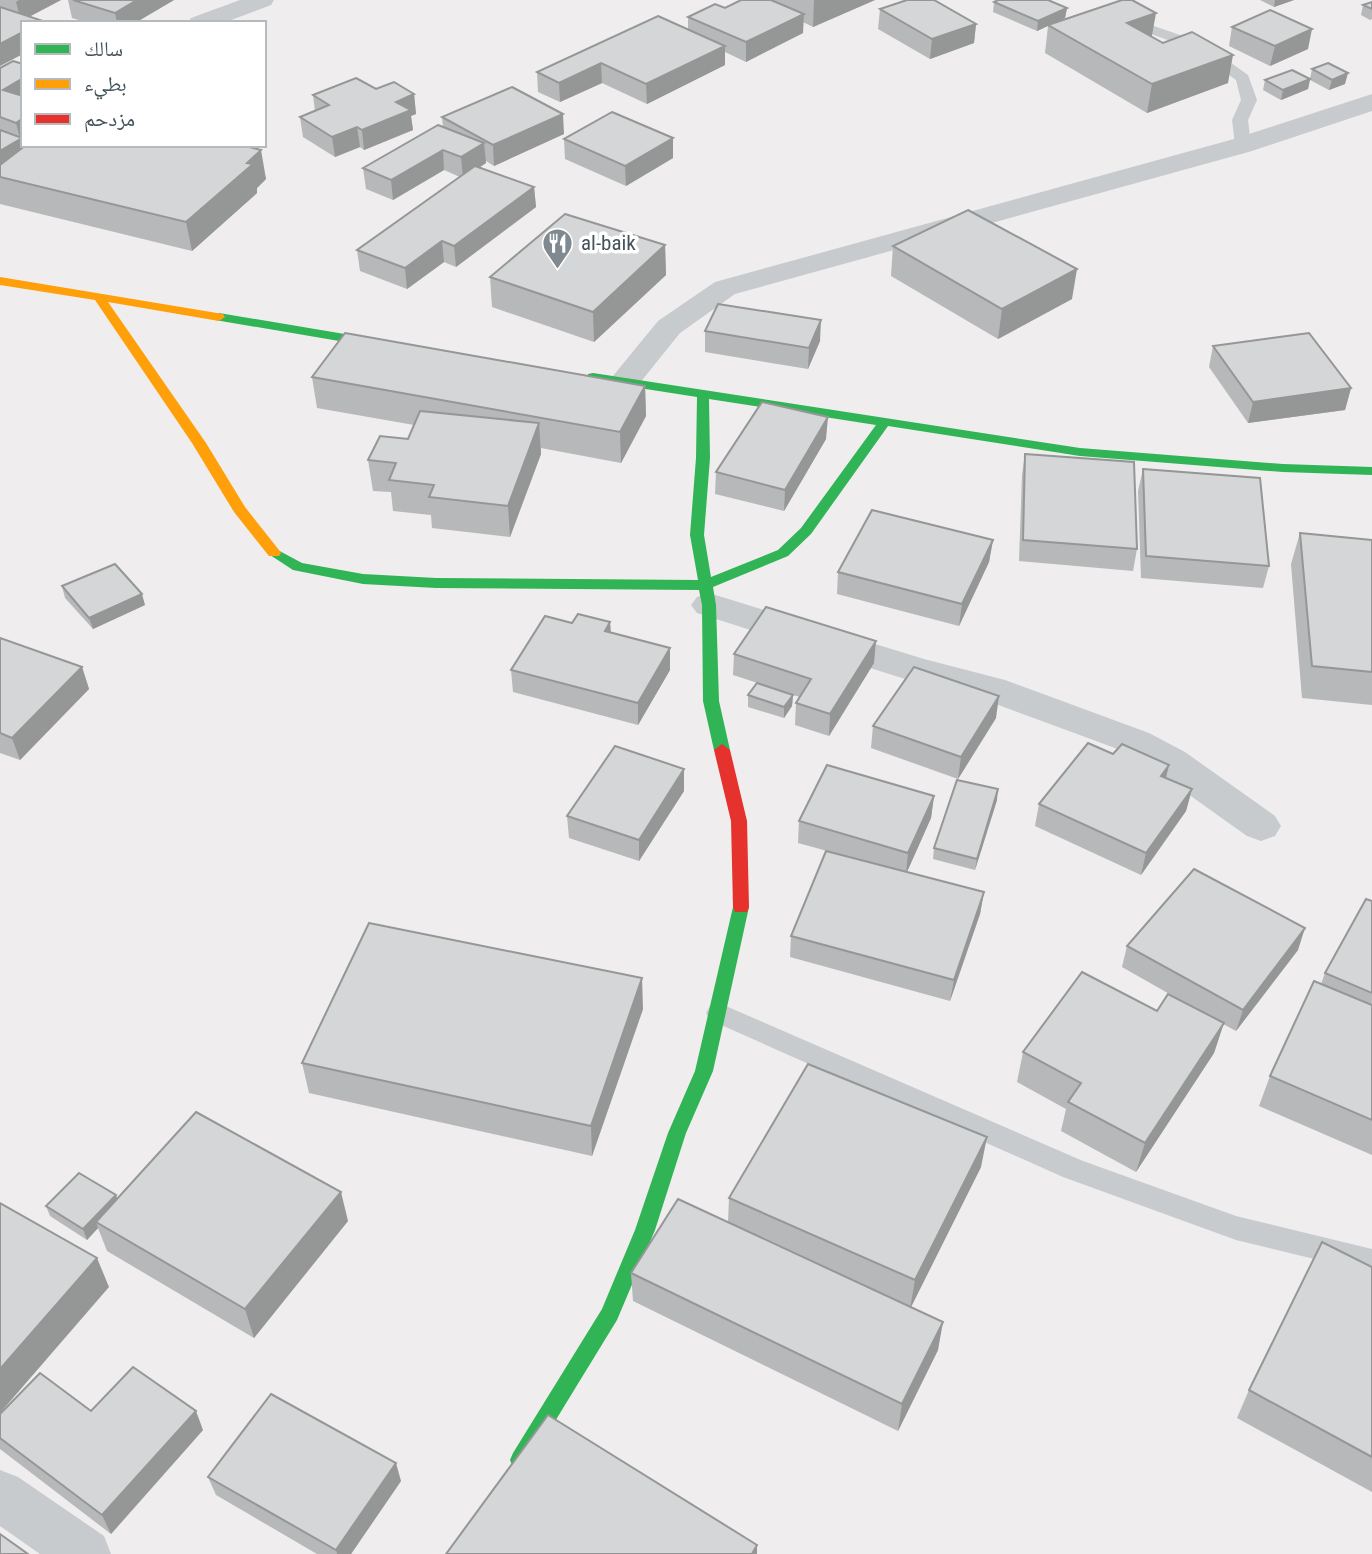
<svg xmlns="http://www.w3.org/2000/svg" width="1372" height="1554" font-family="'Roboto Condensed','Noto Naskh Arabic',sans-serif">
  <style>
    .lines { fill: none; stroke-linecap: round; stroke-linejoin: round }
    .lane { fill: #c7cbcd; fill-rule: evenodd }
    .street { fill: #c7cbcd; fill-rule: evenodd }
    .fast { fill: #30b455; fill-rule: evenodd }
    .slow { fill: #ff9f0a; fill-rule: evenodd }
    .jam { fill: #e5322d; fill-rule: evenodd }
    .wall { fill: #b7b8b9 }
    .shaded-wall { fill: #959696 }
    .building { fill: #d5d6d7; stroke: #959696; stroke-width: 2 }
    .labels { text-anchor: middle; dominant-baseline: central; stroke-width: 7; stroke-linejoin: round; paint-order: stroke }
    .far-poi-label { font-size: 21px; fill: #43535c; stroke: #fff; text-anchor: start }
  </style>
  <rect width="100%" height="100%" fill="#efeded"/>
  <g class="lines">
    <g class="lane">
      <polygon points="1128,17 1203,43 1248,75 1257,100 1248,120 1251,145 1249,148 1243,150 1235,145 1232,120 1241,100 1236,80 1193,49 1123,24 1121,21"/>
      <polygon points="719,1003 1083,1161 1236,1216 1372,1249 1372,1273 1236,1240 1063,1177 710,1020 706,1013 710,1006"/>
    </g>
    <g class="street">
      <polygon points="240,0 274,0 271,5 223,23 188,23 191,18"/>
      <polygon points="1372,94 1372,111 1252,151 735,294 680,333 635,389 624,391 613,389 608,382 658,321 715,282 1234,139"/>
      <polygon points="709,593 924,659 1005,680 1149,733 1185,752 1275,816 1281,826 1275,836 1261,841 1247,836 1157,772 1123,751 982,699 905,679 697,613 691,605 697,597"/>
      <polygon points="0,1470 18,1477 104,1536 111,1554 40,1554 0,1526"/>
    </g>
    <g class="fast">
      <polygon points="219,313 392,342 398,346 392,350 215,320 213,317"/>
      <path d="M593 373 1080 448 1283 464 1372 467V475L1283 472 1080 456 888 426 811 534 788 556 713 587 716 605 719 701 730 750 722 756 714 750 703 701 702 605 699 590 436 588 363 584 293 570 267 553 274 548 302 563 363 574 436 578 698 580 690 535 696 458 697 397 588 380V374ZM709 399 876 425 801 528 778 550 711 577 704 535 710 458Z"/>
      <polygon points="741,901 747,902 749,907 713,1071 686,1133 655,1230 617,1320 527,1467 520,1470 513,1467 510,1460 513,1453 602,1309 635,1230 668,1133 695,1071 733,907 735,902"/>
    </g>
    <polygon class="slow" points="0,277 223,314 225,317 219,321 108,302 206,443 245,507 279,550 281,553 279,556 269,556 234,512 192,443 95,300 0,285"/>
    <polygon class="jam" points="722,744 730,750 747,821 749,907 747,912 735,912 733,907 731,821 714,750"/>
  </g>
  <g class="wall">
    <polygon points="0,0 61,0 29,17 0,66"/>
    <polygon points="68,0 174,0 135,23 89,23 72,18"/>
    <polygon points="741,0 875,0 813,27 803,22 803,33 746,62 725,52 725,65 647,104 602,83 560,102 538,92 537,72 688,29 688,17 725,8"/>
    <polygon points="1260,0 1294,0 1274,7"/>
    <polygon points="994,2 1067,8 1065,18 1054,23 1152,37 1228,83 1147,113 1045,53 1048,26 1037,31 993,12"/>
    <polygon points="1372,2 1372,19 1370,20 1361,15 1363,5"/>
    <polygon points="880,9 976,24 974,43 930,59 878,29"/>
    <polygon points="1232,27 1308,49 1270,66 1229,46"/>
    <polygon points="0,68 23,145 25,146 258,149 266,179 257,188 257,193 192,251 0,204"/>
    <polygon points="1312,69 1345,84 1329,90 1310,80 1308,89 1281,100 1263,90 1265,80 1310,79"/>
    <polygon points="376,89 414,94 416,114 411,116 413,130 364,150 360,147 335,157 303,137 300,117 315,111 313,95"/>
    <polygon points="442,117 564,134 494,166 486,161 486,163 479,168 534,187 536,207 456,267 444,262 407,289 360,271 357,250 460,177 444,170 393,200 366,189 363,168 443,127"/>
    <polygon points="673,138 673,158 626,186 565,159 564,139"/>
    <polygon points="665,245 666,275 594,342 492,307 490,277"/>
    <polygon points="893,246 1072,299 998,339 891,276"/>
    <polygon points="705,331 820,341 808,369 705,352"/>
    <polygon points="1213,346 1351,388 1345,410 1248,423 1209,367"/>
    <polygon points="312,377 645,386 646,416 621,463 541,448 541,454 510,537 432,528 431,515 393,511 391,492 373,491 368,460 408,439 414,425 317,408"/>
    <polygon points="826,439 784,511 715,494 716,472"/>
    <polygon points="1025,454 1137,549 1133,571 1019,561 1022,475"/>
    <polygon points="1143,469 1269,566 1263,588 1141,578 1138,491"/>
    <polygon points="1300,533 1372,540 1372,705 1302,698 1291,564"/>
    <polygon points="993,540 989,562 959,626 837,594 838,572"/>
    <polygon points="62,586 145,605 93,629 65,598"/>
    <polygon points="610,622 611,632 670,670 638,725 513,692 511,670 572,623"/>
    <polygon points="0,638 82,667 89,689 20,760 0,753"/>
    <polygon points="734,654 874,663 829,736 795,725 796,703 800,697 793,695 792,706 784,718 748,707 748,695 779,690 733,675"/>
    <polygon points="996,718 958,779 871,748 873,726"/>
    <polygon points="1113,754 1169,765 1166,778 1192,789 1186,811 1141,875 1035,826 1039,804"/>
    <polygon points="684,791 639,861 569,838 567,816"/>
    <polygon points="934,796 931,818 907,872 984,892 980,914 950,1001 790,957 791,936 831,852 798,843 799,821"/>
    <polygon points="997,800 975,870 933,859 934,848"/>
    <polygon points="1372,901 1372,1155 1259,1106 1270,1076 1321,984 1325,973"/>
    <polygon points="1127,946 1298,950 1236,1031 1223,1024 1214,1053 1136,1172 1061,1131 1066,1109 1017,1082 1023,1052 1157,1011 1187,1004 1122,967"/>
    <polygon points="643,1009 592,1156 309,1093 302,1063"/>
    <polygon points="981,1167 911,1307 938,1350 898,1431 633,1301 631,1273 728,1222 729,1198"/>
    <polygon points="117,1199 348,1221 254,1338 107,1251 98,1228 87,1240 50,1216 46,1206"/>
    <polygon points="1372,1267 1372,1492 1237,1418 1249,1390"/>
    <polygon points="91,1411 203,1430 111,1534 0,1449 0,1414"/>
    <polygon points="208,1477 401,1481 351,1554 317,1554 216,1495"/>
  </g>
  <g class="shaded-wall">
    <polygon points="19,0 61,0 21,21 16,2"/>
    <polygon points="137,0 174,0 135,23 117,23 115,13"/>
    <polygon points="814,0 875,0 813,27"/>
    <polygon points="1275,0 1294,0 1274,7"/>
    <polygon points="1067,8 1065,18 1037,31 1038,21"/>
    <polygon points="1156,13 1151,41 1127,23"/>
    <polygon points="804,14 803,33 746,62 746,42"/>
    <polygon points="976,24 974,43 930,59 932,39"/>
    <polygon points="1312,29 1308,49 1270,66 1275,46"/>
    <polygon points="23,32 23,54 0,66 0,44"/>
    <polygon points="725,46 725,65 647,104 646,84"/>
    <polygon points="1233,55 1228,83 1147,113 1152,84"/>
    <polygon points="601,63 602,83 560,102 559,83"/>
    <polygon points="1348,73 1345,84 1329,90 1332,80"/>
    <polygon points="23,78 23,101 3,90"/>
    <polygon points="1310,79 1308,89 1281,100 1283,90"/>
    <polygon points="414,94 416,114 411,116 413,130 364,150 362,130 396,102"/>
    <polygon points="563,114 564,134 494,166 493,145"/>
    <polygon points="23,118 23,145 24,145 28,158 0,175 0,151 20,139 16,123"/>
    <polygon points="357,127 360,147 335,157 332,137"/>
    <polygon points="673,138 673,158 626,186 625,166"/>
    <polygon points="484,143 486,163 463,178 461,157"/>
    <polygon points="246,145 257,145 258,153 261,150 266,179 257,188 257,193 192,251 186,222"/>
    <polygon points="443,150 444,170 393,200 391,180"/>
    <polygon points="534,187 536,207 456,267 454,246"/>
    <polygon points="442,241 444,262 407,289 405,268"/>
    <polygon points="665,245 666,275 594,342 593,312"/>
    <polygon points="1077,269 1072,299 998,339 1002,309"/>
    <polygon points="821,320 820,341 808,369 809,348"/>
    <polygon points="645,386 646,416 621,463 620,432"/>
    <polygon points="1351,388 1345,410 1248,423 1253,402"/>
    <polygon points="828,417 826,439 784,511 785,490"/>
    <polygon points="539,423 541,454 510,537 508,506"/>
    <polygon points="993,540 989,562 959,626 962,604"/>
    <polygon points="142,594 145,605 93,629 89,618"/>
    <polygon points="610,622 611,644 605,631"/>
    <polygon points="876,641 874,663 829,736 830,714"/>
    <polygon points="670,648 670,670 638,725 638,703"/>
    <polygon points="82,667 89,689 20,760 12,738"/>
    <polygon points="793,695 792,706 784,718 784,707"/>
    <polygon points="999,696 996,718 958,779 961,757"/>
    <polygon points="1169,765 1164,786 1161,776"/>
    <polygon points="684,769 684,791 639,861 639,840"/>
    <polygon points="998,789 997,800 975,870 977,859"/>
    <polygon points="1192,789 1186,811 1141,875 1146,853"/>
    <polygon points="934,796 931,818 906,874 908,853"/>
    <polygon points="984,892 980,914 950,1001 954,980"/>
    <polygon points="1305,928 1298,950 1236,1031 1243,1010"/>
    <polygon points="642,978 643,1009 592,1156 591,1126"/>
    <polygon points="1224,1023 1214,1053 1136,1172 1145,1143"/>
    <polygon points="987,1137 981,1167 910,1309 915,1280"/>
    <polygon points="341,1192 348,1221 254,1338 245,1309"/>
    <polygon points="116,1195 120,1206 96,1222 98,1228 87,1240 83,1229"/>
    <polygon points="97,1258 109,1287 0,1413 0,1369"/>
    <polygon points="943,1322 938,1350 898,1431 902,1404"/>
    <polygon points="196,1411 203,1430 111,1534 102,1515"/>
    <polygon points="396,1463 401,1481 351,1554 337,1554 336,1550"/>
    <polygon points="757,1545 757,1554 752,1554"/>
  </g>
  <g class="building">
    <polygon points="73,0 137,0 115,13"/>
    <polygon points="741,0 771,0 804,14 746,42 688,17 715,4 725,8"/>
    <polygon points="907,0 934,0 976,24 932,39 880,9"/>
    <polygon points="998,0 1048,0 1067,8 1038,21 994,2"/>
    <polygon points="1122,0 1132,0 1156,13 1127,23 1163,43 1192,32 1233,55 1152,84 1048,25"/>
    <polygon points="1372,2 1372,9 1363,5"/>
    <polygon points="0,7 43,21 40,23 23,23 23,32 0,44"/>
    <polygon points="1270,10 1312,29 1275,46 1232,27"/>
    <polygon points="658,16 725,46 646,84 601,63 559,83 537,72"/>
    <polygon points="13,61 23,64 23,78 3,90 23,96 23,118 16,123 0,117 0,68"/>
    <polygon points="1328,63 1348,73 1332,80 1312,69"/>
    <polygon points="1292,70 1310,79 1283,90 1265,80"/>
    <polygon points="356,78 376,89 394,82 414,94 396,102 411,110 362,130 357,127 332,137 300,117 329,105 313,95"/>
    <polygon points="512,87 563,114 493,145 442,117"/>
    <polygon points="612,112 673,138 625,166 564,139"/>
    <polygon points="438,125 484,143 461,157 443,150 391,180 363,168"/>
    <polygon points="0,130 22,138 0,151"/>
    <polygon points="26,145 246,145 245,146 261,150 247,163 253,164 186,222 0,177 0,165"/>
    <polygon points="475,166 534,187 454,246 442,241 405,268 357,250"/>
    <polygon points="968,210 1077,269 1002,309 893,246"/>
    <polygon points="565,214 665,245 593,312 490,277"/>
    <polygon points="718,304 821,320 809,348 705,331"/>
    <polygon points="345,333 645,386 620,432 312,377"/>
    <polygon points="1309,333 1351,388 1253,402 1213,346"/>
    <polygon points="762,402 828,417 785,490 716,472"/>
    <polygon points="420,411 539,423 508,506 429,497 434,485 389,480 396,463 368,460 380,436 408,439"/>
    <polygon points="1025,454 1134,462 1137,549 1023,540"/>
    <polygon points="1143,469 1260,478 1269,566 1146,556"/>
    <polygon points="872,510 993,540 962,604 838,572"/>
    <polygon points="1300,533 1372,540 1372,672 1312,666"/>
    <polygon points="115,564 142,594 89,618 62,586"/>
    <polygon points="766,607 876,641 830,714 796,703 811,679 734,654"/>
    <polygon points="578,614 610,622 605,631 670,648 638,703 511,670 545,616 572,623"/>
    <polygon points="0,638 82,667 12,738 0,733"/>
    <polygon points="914,667 999,696 961,757 873,726"/>
    <polygon points="757,683 793,695 784,707 748,695"/>
    <polygon points="1088,743 1113,754 1122,744 1169,765 1161,776 1192,789 1146,853 1039,804"/>
    <polygon points="615,746 684,769 639,840 567,816"/>
    <polygon points="827,765 934,796 908,853 799,821"/>
    <polygon points="957,780 998,789 977,859 934,848"/>
    <polygon points="826,851 984,892 954,980 791,936"/>
    <polygon points="1194,869 1305,928 1243,1010 1127,946"/>
    <polygon points="1366,899 1372,901 1372,993 1325,973"/>
    <polygon points="369,923 642,978 591,1126 302,1063"/>
    <polygon points="1082,972 1157,1011 1168,994 1224,1023 1145,1143 1068,1102 1081,1083 1023,1052"/>
    <polygon points="1314,981 1372,1005 1372,1120 1270,1076"/>
    <polygon points="808,1064 987,1137 915,1280 729,1198"/>
    <polygon points="196,1112 341,1192 245,1309 96,1222"/>
    <polygon points="79,1173 116,1195 83,1229 46,1206"/>
    <polygon points="678,1199 943,1322 902,1404 631,1273"/>
    <polygon points="0,1203 97,1258 0,1369"/>
    <polygon points="1322,1242 1372,1267 1372,1457 1249,1390"/>
    <polygon points="133,1367 196,1411 102,1515 0,1438 0,1414 40,1373 91,1411"/>
    <polygon points="271,1394 396,1463 336,1550 208,1477"/>
    <polygon points="548,1415 757,1545 752,1554 446,1554"/>
    <polygon points="0,1534 28,1554 0,1554"/>
  </g>
  <defs>
    <symbol id="restaurant-pin" viewBox="-11 -11 22 30"><path d="M0 17L-7.5 6A9.5 9.5 0 1 1 7.5 6Z" fill="#7f898f" stroke="#fff"/><path d="M-5-6h1v4h1v-4h1v4h1v-4h1v5L-1.5 .5V6h-2V.5L-5-1ZM5-6V6H3V1.5H1.5Q1.5-4 5-6Z" fill="#fff"/></symbol>
  </defs>
  <g fill-rule="evenodd">
    <use href="#restaurant-pin" x="540" y="226" width="35" height="47"/>
  </g>
  <g class="labels">
    <g class="far-poi-label">
      <text x="581" y="243">al-baik</text>
    </g>
  </g>
  <rect x="21" y="21" width="245" height="126" fill="#ffffff" stroke="#b4babe" stroke-width="2"/>
  <rect x="35" y="44" width="35" height="10" fill="#30b455" stroke="#b4babe" stroke-width="2"/>
  <text x="84" y="56" font-size="21" fill="#43535c">سالك</text>
  <rect x="35" y="79" width="35" height="10" fill="#ff9f0a" stroke="#b4babe" stroke-width="2"/>
  <text x="84" y="91" font-size="21" fill="#43535c">بطيء</text>
  <rect x="35" y="114" width="35" height="10" fill="#e5322d" stroke="#b4babe" stroke-width="2"/>
  <text x="84" y="126" font-size="21" fill="#43535c">مزدحم</text>
</svg>
